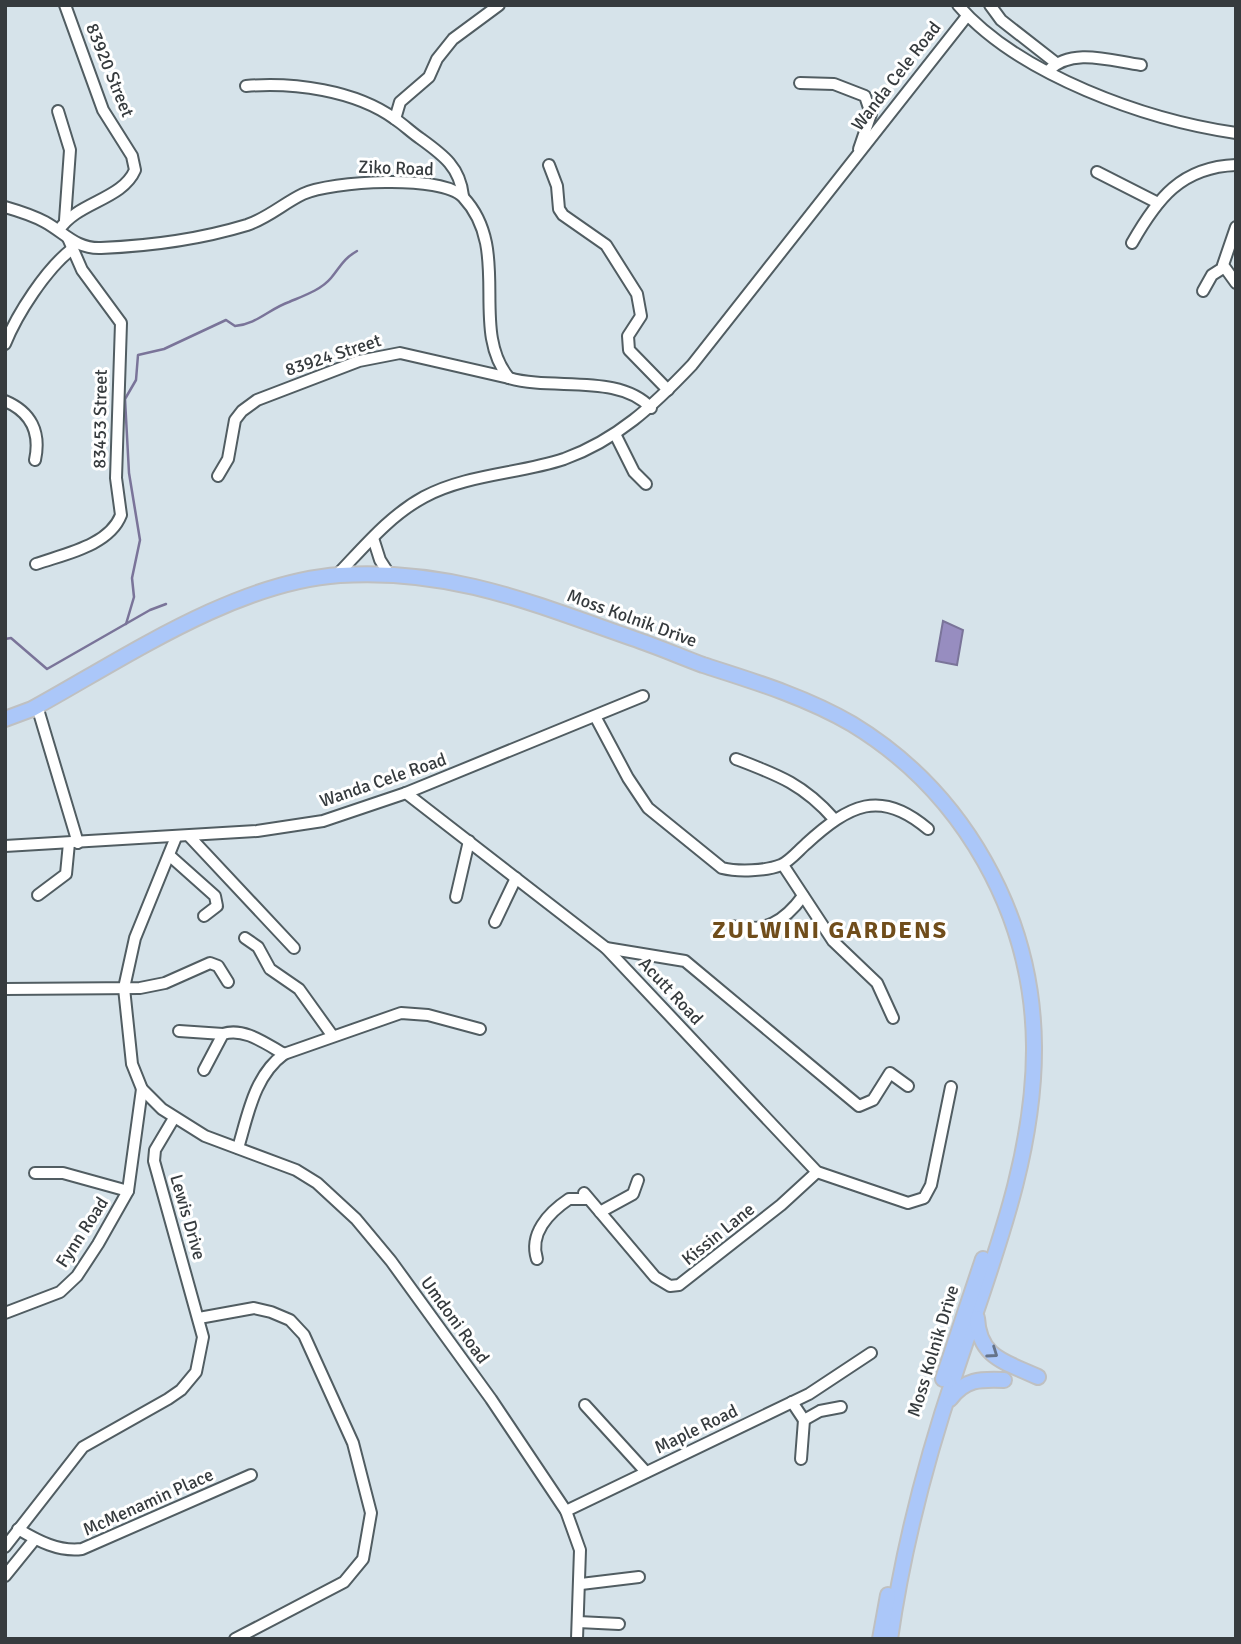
<svg xmlns="http://www.w3.org/2000/svg" width="1241" height="1644" font-family="Signika,sans-serif">
  <style>
    .water { fill: #978dc0; stroke: #7a7499; stroke-width: 2 }
    .lines { fill: none; stroke-linecap: round; stroke-linejoin: round }
    .stream { stroke: #7a7499; stroke-width: 2.5 }
    .minor-casing { stroke: #515d62; stroke-width: 14 }
    .major-casing { stroke: #bfc0c1; stroke-width: 18 }
    .minor { stroke: #fff; stroke-width: 10 }
    .major { stroke: #abc7f9; stroke-width: 14 }
    .oneway { stroke: #657389 }
    .labels { text-anchor: middle; dominant-baseline: central; stroke-width: 6; stroke-linejoin: round; paint-order: stroke }
    .street-label { font-size: 18px; fill: #363b3e; stroke: #fff }
    .district-label { font-size: 24px; font-weight: bold; letter-spacing: 2px; fill: #704d1b; stroke: #fff }
  </style>
  <rect width="100%" height="100%" fill="#d6e3ea"/>
  <polygon class="water" points="943,621 963,630 957,665 936,661"/>
  <g class="lines">
    <g class="stream">
      <path d="M126 624 134 597 132 578 140 540 129 473 125 399 136 380 138 355 164 349 226 320 235 326C257 324 269 309 289 302 303 296 321 290 331 278 341 266 343 259 357 251"/>
      <polyline points="5,639 11,638 47,669 150,610 166,604"/>
    </g>
    <defs>
      <g id="minor">
        <path d="M958 5C1019 75 1146 120 1236 133"/>
        <polyline points="990,5 1001,20 1056,63"/>
        <path d="M1048 71C1072 47 1111 61 1141 65"/>
        <polyline points="800,83 834,84 865,96 871,114 859,149"/>
        <path d="M246 86C293 82 355 90 395 119 404 125 412 133 421 139 443 155 460 167 463 196"/>
        <polyline points="58,111 70,150 65,220"/>
        <polyline points="395,119 400,102 429,77 437,59 453,39 499,5"/>
        <polyline points="549,165 557,186 559,209 563,215 606,245 637,294 641,316 628,336 629,350 668,390"/>
        <polyline points="1097,172 1158,203"/>
        <path d="M5 207C19 211 32 215 45 222 65 233 76 249 101 248 149 246 201 239 247 225 268 218 284 203 303 194 331 181 442 174 463 197 513 250 468 328 509 378 553 391 619 373 651 408"/>
        <polyline points="1236,227 1223,265 1236,283"/>
        <path d="M59 230C77 202 122 200 135 170L132 156 103 110 65 5"/>
        <path d="M1132 243C1157 199 1181 167 1236 165"/>
        <polyline points="1203,291 1212,275 1223,268"/>
        <path d="M5 344C17 314 46 269 72 249"/>
        <path d="M5 401C31 412 41 432 35 460"/>
        <polyline points="615,434 634,472 646,484"/>
        <polyline points="218,476 228,459 235,420 242,411 257,400 359,361 400,353 509,378"/>
        <polyline points="373,538 380,560 389,574"/>
        <path d="M36 564C64 554 109 546 121 515L116 478 121 323 82 270 68 238"/>
        <path d="M337 575C364 547 389 516 424 497 467 474 519 474 564 459 617 440 654 405 692 365L967 16"/>
        <polyline points="37,706 78,843"/>
        <path d="M596 718 628 778 648 808 722 868C738 872 766 871 781 865 790 861 799 850 806 844 849 805 880 788 928 829"/>
        <path d="M736 759C778 775 803 784 834 819"/>
        <polyline points="406,793 606,948 817,1172 908,1203 924,1198 931,1185 951,1087"/>
        <polyline points="189,836 294,948"/>
        <polyline points="176,837 135,938 124,988 132,1064 142,1089 162,1109 205,1136 296,1170 317,1183 356,1219 391,1261 491,1399 566,1511 580,1550 577,1639"/>
        <polyline points="5,846 257,831 323,821 406,793 643,696"/>
        <polyline points="169,855 215,896 217,906 204,916"/>
        <polyline points="783,865 833,941 877,983 893,1018"/>
        <polyline points="38,895 66,874 69,843"/>
        <polyline points="456,897 469,841"/>
        <polyline points="495,922 516,878"/>
        <path d="M732 926C765 933 784 922 803 896"/>
        <polyline points="245,938 258,947 270,969 299,989 332,1035"/>
        <polyline points="606,948 685,961 859,1106 873,1100 890,1073 908,1086"/>
        <polyline points="5,989 140,988 165,983 210,963 218,966 228,982"/>
        <polyline points="179,1031 223,1034"/>
        <path d="M204 1070 223 1034C244 1027 266 1044 284 1054"/>
        <path d="M238 1148C248 1115 254 1076 284 1054L401 1013 428 1015 480 1029"/>
        <polyline points="35,1173 63,1173 128,1191"/>
        <polyline points="584,1193 655,1277 670,1286 679,1285 781,1205 817,1172"/>
        <polyline points="600,1212 633,1194 638,1180"/>
        <path d="M537 1259C529 1234 548 1213 569 1199H588"/>
        <polyline points="5,1313 60,1292 77,1276 98,1244 128,1191 142,1089"/>
        <polyline points="199,1318 254,1308 271,1312 290,1320 304,1335 353,1443 371,1513 363,1559 344,1582 235,1639"/>
        <polyline points="792,1402 804,1420 820,1411 841,1407"/>
        <polyline points="585,1405 646,1472"/>
        <polyline points="801,1459 804,1420"/>
        <polyline points="566,1511 809,1394 871,1353"/>
        <path d="M18 1529C38 1541 59 1552 82 1549L251 1475"/>
        <polyline points="5,1547 83,1447 168,1399 181,1390 196,1372 203,1337 154,1161 155,1150 174,1118"/>
        <polyline points="5,1576 35,1539"/>
        <polyline points="581,1584 639,1577"/>
        <polyline points="578,1622 619,1624"/>
      </g>
      <g id="major">
        <path d="M5 719 32 709C123 659 235 582 340 575 450 568 532 603 632 638 656 646 679 656 703 665 753 681 806 697 852 724 964 792 1033 915 1034 1046 1035 1159 990 1267 955 1374 926 1460 903 1548 890 1639"/>
        <path d="M977 1318C979 1358 1006 1362 1038 1377"/>
        <polyline points="943,1379 983,1259"/>
        <path d="M950 1399C965 1379 980 1379 1004 1380"/>
        <polyline points="880,1639 888,1595"/>
      </g>
    </defs>
    <use href="#minor" class="minor-casing"/>
    <use href="#major" class="major-casing"/>
    <use href="#minor" class="minor"/>
    <use href="#major" class="major"/>
  </g>
  <defs><path id="oneway-chevron" d="M-2-3.5L2.5 0L-2 3.5" fill="none" stroke-width="1.6" stroke-linecap="round" stroke-linejoin="round" transform="scale(1.75)"/></defs>
  <use class="oneway" href="#oneway-chevron" transform="translate(993 1353) rotate(35)"/>
  <g class="labels">
    <g class="street-label">
      <text transform="translate(110 70) rotate(68)">83920 Street</text>
      <text transform="translate(896 76) rotate(-52)">Wanda Cele Road</text>
      <text transform="translate(396 168) rotate(2)">Ziko Road</text>
      <text transform="translate(333 355) rotate(-18)">83924 Street</text>
      <text transform="translate(100 419) rotate(-89)">83453 Street</text>
      <text transform="translate(632 618) rotate(20)">Moss Kolnik Drive</text>
      <text transform="translate(383 780) rotate(-19)">Wanda Cele Road</text>
      <text transform="translate(671 991) rotate(47)">Acutt Road</text>
      <text transform="translate(188 1217) rotate(74)">Lewis Drive</text>
      <text transform="translate(82 1232) rotate(-57)">Fynn Road</text>
      <text transform="translate(718 1234) rotate(-39)">Kissin Lane</text>
      <text transform="translate(455 1320) rotate(54)">Umdoni Road</text>
      <text transform="translate(933 1351) rotate(-73)">Moss Kolnik Drive</text>
      <text transform="translate(696 1429) rotate(-26)">Maple Road</text>
      <text transform="translate(148 1502) rotate(-24)">McMenamin Place</text>
    </g>
    <g class="district-label">
      <text x="830" y="930">ZULWINI GARDENS</text>
    </g>
  </g>
  <rect width="1241" height="1644" fill="none" stroke="#363b3e" stroke-width="14"/>
</svg>
